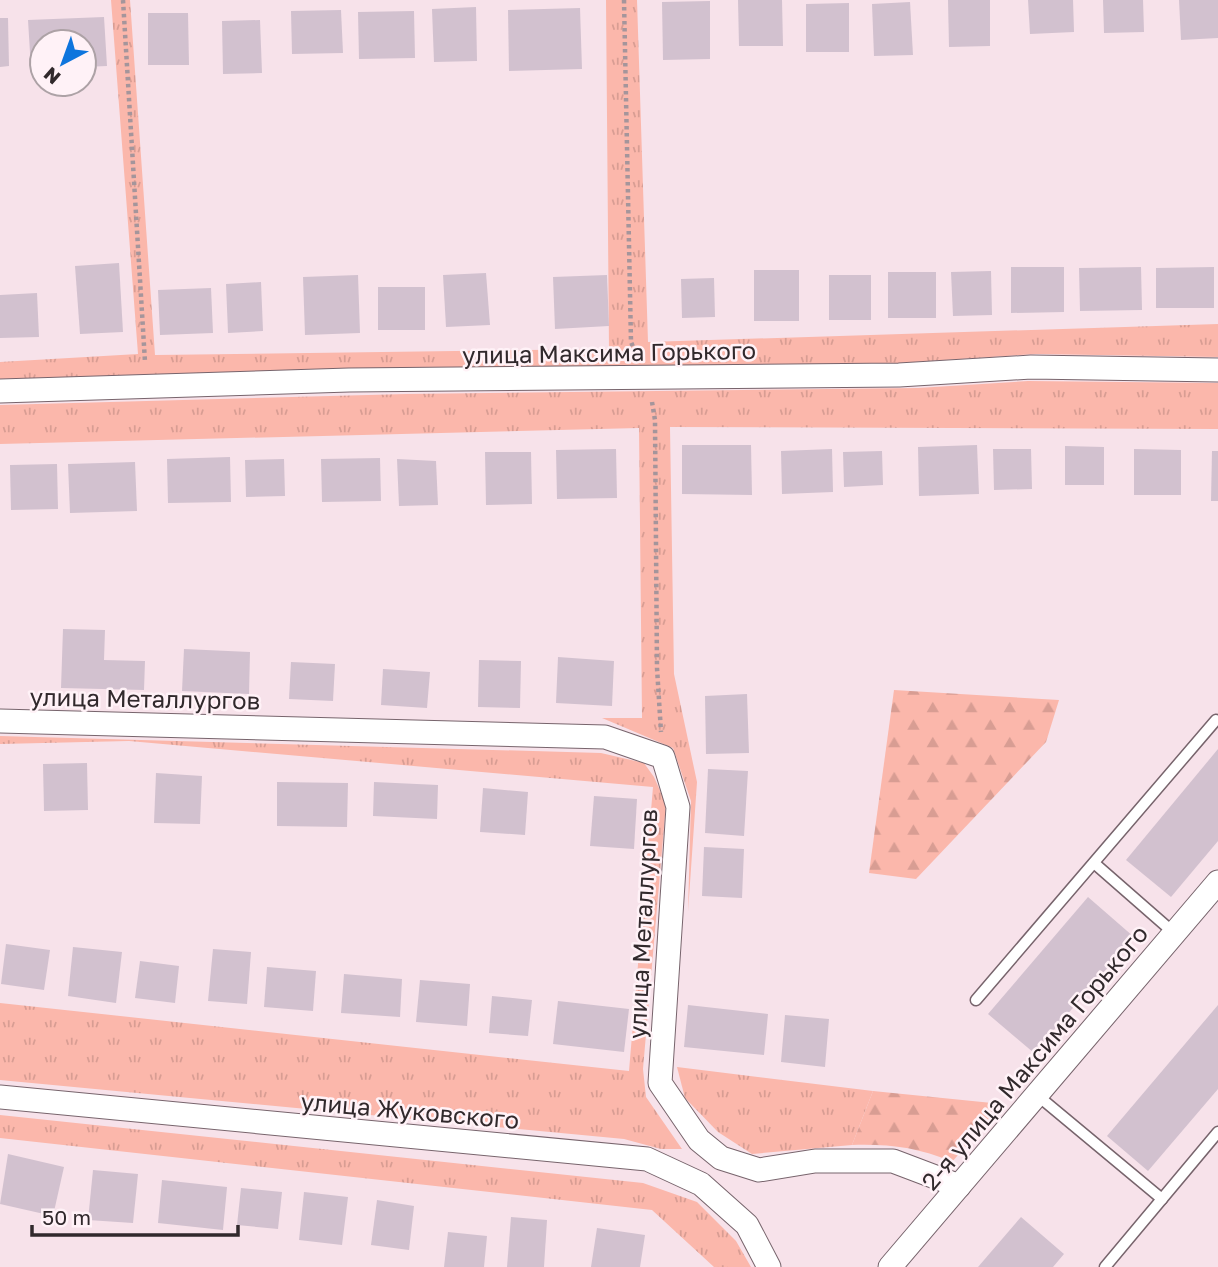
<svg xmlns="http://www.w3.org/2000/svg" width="1218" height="1267" font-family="'Golos Text',sans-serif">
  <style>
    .grass { fill: url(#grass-tufts) }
    .forest { fill: url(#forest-firs) }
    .building { fill: #d2c1cf }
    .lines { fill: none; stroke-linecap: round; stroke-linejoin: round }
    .service-casing { stroke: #77646c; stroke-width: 13 }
    .minor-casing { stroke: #77646c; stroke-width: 25 }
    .path { stroke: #a5959b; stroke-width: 4.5; stroke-dasharray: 3.5 3.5; stroke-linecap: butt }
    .service { stroke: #fff; stroke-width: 10 }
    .minor { stroke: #fff; stroke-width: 23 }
    .labels { text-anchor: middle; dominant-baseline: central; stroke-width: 5; stroke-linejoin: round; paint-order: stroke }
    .street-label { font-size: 24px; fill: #31292c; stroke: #fff2f7 }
  </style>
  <defs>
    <pattern id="grass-tufts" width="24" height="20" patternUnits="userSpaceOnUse" patternTransform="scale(1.75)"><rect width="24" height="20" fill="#fbb7ab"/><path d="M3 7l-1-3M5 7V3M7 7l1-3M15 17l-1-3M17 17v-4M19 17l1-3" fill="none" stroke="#d89d93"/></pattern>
    <pattern id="forest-firs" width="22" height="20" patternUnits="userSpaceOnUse" patternTransform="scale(1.75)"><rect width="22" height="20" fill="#fbb7ab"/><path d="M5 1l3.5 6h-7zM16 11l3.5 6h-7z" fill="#d89d93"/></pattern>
  </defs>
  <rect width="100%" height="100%" fill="#f7e2ea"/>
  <g class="grass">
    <polygon points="111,0 130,0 155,355 609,349 606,0 637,0 648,342 1218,324 1218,357 1036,354 899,363 607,371 368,368 0,379 0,362 138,354"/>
    <polygon points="1028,381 1218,383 1218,429 670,427 674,674 697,782 688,912 691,801 673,748 602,718 642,718 639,428 0,444 0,405 406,394 918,388"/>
    <polygon points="0,736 601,753 644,763 654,777 666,804 643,1069 646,1097 682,1149 661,1149 624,1139 0,1080 0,1003 629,1071 653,787 129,741 0,744"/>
    <polygon points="677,1067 873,1091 852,1145 752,1154 718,1132 685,1098"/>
    <polygon points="0,1115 643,1183 697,1202 736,1241 751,1267 714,1267 652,1210 0,1138"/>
  </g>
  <g class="forest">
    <polygon points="894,690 1059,700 1046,742 916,879 869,873"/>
    <path d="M873 1091 1002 1104 952 1162C917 1147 889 1144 852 1145Z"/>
  </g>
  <g class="building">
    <polygon points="738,0 782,0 783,46 739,46"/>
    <polygon points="948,0 990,0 990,46 949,47"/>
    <polygon points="1028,0 1073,0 1074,32 1030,34"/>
    <polygon points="1103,0 1143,0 1144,32 1104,33"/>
    <polygon points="1179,0 1218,0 1218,38 1181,40"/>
    <polygon points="710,1 710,59 663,60 662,2"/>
    <polygon points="910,2 913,55 874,56 872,4"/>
    <polygon points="849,3 849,52 806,52 806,4"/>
    <polygon points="476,7 477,61 434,62 432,9"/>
    <polygon points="580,8 582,69 509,71 508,10"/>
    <polygon points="341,10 343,53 292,54 291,11"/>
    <polygon points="414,11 415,58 359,59 358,12"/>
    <polygon points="148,13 188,13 189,65 148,65"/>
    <polygon points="104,17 107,66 84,67 84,42 42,42 42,69 31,69 28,20"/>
    <polygon points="0,18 8,18 9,66 0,67"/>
    <polygon points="260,20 262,73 223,74 222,21"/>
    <polygon points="119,263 123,332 80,334 75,266"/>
    <polygon points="1011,267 1064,267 1064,312 1011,313"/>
    <polygon points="1141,267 1142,310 1080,311 1079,268"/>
    <polygon points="1214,267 1214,308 1156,308 1156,268"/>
    <rect x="754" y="270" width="45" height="51"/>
    <polygon points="991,271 992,315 953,316 951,272"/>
    <rect x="888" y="272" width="48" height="46"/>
    <polygon points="486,273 490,325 446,327 443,275"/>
    <polygon points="358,275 360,333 305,335 303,277"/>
    <polygon points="607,275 609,326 555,329 553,277"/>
    <rect x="829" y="275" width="42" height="45"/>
    <polygon points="714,278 715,317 682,318 681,279"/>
    <polygon points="261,282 263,331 228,333 226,284"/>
    <rect x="378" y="287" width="47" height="43"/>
    <polygon points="211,288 213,333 160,335 158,290"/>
    <polygon points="37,293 39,337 0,338 0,295"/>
    <polygon points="682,445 751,445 752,495 682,494"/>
    <polygon points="977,445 979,494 919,496 918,447"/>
    <polygon points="1065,446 1104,447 1104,485 1065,485"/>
    <polygon points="616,449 617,498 557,499 556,450"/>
    <polygon points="832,449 833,492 782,494 781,451"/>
    <polygon points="993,449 1031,449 1032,489 994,490"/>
    <polygon points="1134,449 1181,450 1181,495 1134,495"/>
    <polygon points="882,451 883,485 844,487 843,452"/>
    <polygon points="1212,451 1218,451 1218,501 1211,501"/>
    <polygon points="485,452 531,452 532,504 486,505"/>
    <polygon points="230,457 231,502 168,503 167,459"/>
    <polygon points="380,458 381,501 322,502 321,459"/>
    <polygon points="284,459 285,496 246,497 245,460"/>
    <polygon points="397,459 436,461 438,505 399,506"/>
    <polygon points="135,462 137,511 70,513 68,464"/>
    <polygon points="57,464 58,509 11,510 10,465"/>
    <polygon points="63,629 105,630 104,660 145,661 144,690 61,688"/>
    <polygon points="184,649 250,652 249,694 182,691"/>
    <polygon points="558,657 614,661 612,706 556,703"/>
    <polygon points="479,660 521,661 520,708 478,707"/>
    <polygon points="291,662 335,664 333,701 289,699"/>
    <polygon points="383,669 430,672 427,708 381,705"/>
    <polygon points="747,694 749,753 706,754 705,696"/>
    <polygon points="1218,749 1218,841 1171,897 1126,860"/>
    <polygon points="87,763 88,810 44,811 43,764"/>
    <polygon points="708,769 748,771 744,836 705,833"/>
    <polygon points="156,773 202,776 200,824 154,823"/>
    <polygon points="277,782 348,783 347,827 277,826"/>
    <polygon points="374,782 438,785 437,819 373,816"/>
    <polygon points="483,788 528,792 525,835 480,832"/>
    <polygon points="594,796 637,799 634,849 590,846"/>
    <polygon points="704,847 744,849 742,898 702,896"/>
    <polygon points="1088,897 1134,937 1034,1053 988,1014"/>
    <polygon points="6,944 50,950 44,990 1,984"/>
    <polygon points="73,947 122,952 116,1003 68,996"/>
    <polygon points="213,949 251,952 247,1004 208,1001"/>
    <polygon points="140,961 179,966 175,1003 135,998"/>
    <polygon points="267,967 316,971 313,1011 264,1007"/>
    <polygon points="344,974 402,979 400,1017 341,1013"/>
    <polygon points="420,980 470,984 467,1026 416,1022"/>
    <polygon points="492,996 532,1000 528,1036 489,1033"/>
    <polygon points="558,1001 629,1009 624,1052 553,1044"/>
    <polygon points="688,1005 768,1014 764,1055 684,1047"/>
    <polygon points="1218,1005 1218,1089 1148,1171 1107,1136"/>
    <polygon points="785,1015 829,1019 825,1067 781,1062"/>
    <polygon points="8,1154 64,1167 53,1216 0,1204"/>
    <polygon points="93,1170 138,1174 133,1223 88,1220"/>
    <polygon points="162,1180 227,1187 223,1230 158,1223"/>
    <polygon points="241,1188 282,1192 278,1229 237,1225"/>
    <polygon points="304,1192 348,1197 342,1245 299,1240"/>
    <polygon points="377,1200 414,1206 409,1250 371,1245"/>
    <polygon points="511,1217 547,1220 544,1267 507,1267"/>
    <polygon points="1021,1217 1064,1254 1053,1267 978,1267"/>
    <polygon points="597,1228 645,1235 640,1267 591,1267"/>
    <polygon points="448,1232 487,1236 484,1267 444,1267"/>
  </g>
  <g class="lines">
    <defs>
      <g id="service">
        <polyline points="1094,863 1174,933"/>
        <polyline points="976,1000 1216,720"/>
        <polyline points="1037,1095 1162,1199"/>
        <polyline points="1105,1267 1218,1132"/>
      </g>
      <g id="minor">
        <polyline points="0,391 349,380 899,375 1031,367 1218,370"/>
        <polyline points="0,721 605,737 663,757 678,807 660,1083 699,1140 721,1158 759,1170 815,1161 893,1161 959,1186"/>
        <polyline points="0,1097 647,1159 701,1184 747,1225 769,1267"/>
        <polyline points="890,1267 1218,882"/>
      </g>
    </defs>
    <use href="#service" class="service-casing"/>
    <use href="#minor" class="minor-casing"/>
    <g class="path">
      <polyline points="123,0 145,362"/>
      <polyline points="624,0 631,342 636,354"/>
      <polyline points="652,402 655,420 657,668 661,732"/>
    </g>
    <use href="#service" class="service"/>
    <use href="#minor" class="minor"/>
  </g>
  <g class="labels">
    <g class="street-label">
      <text transform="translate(609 352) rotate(-1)">улица Максима Горького</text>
      <text transform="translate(145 698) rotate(1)">улица Металлургов</text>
      <text transform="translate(642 924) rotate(-87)">улица Металлургов</text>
      <text transform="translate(1034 1057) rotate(-50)">2-я улица Максима Горького</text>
      <text transform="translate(410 1110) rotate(5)">улица Жуковского</text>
    </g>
  </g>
  <g transform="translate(63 63) rotate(221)"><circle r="33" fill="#fff2f7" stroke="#ada2a6" stroke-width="2"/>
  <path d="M0-5L12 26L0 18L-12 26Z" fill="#0e75dd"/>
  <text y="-10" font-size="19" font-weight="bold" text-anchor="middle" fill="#31292c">N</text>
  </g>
  <path d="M32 1225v10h206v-10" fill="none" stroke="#31292c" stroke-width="3.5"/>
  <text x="42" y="1225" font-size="21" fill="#31292c" stroke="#fff2f7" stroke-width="5" paint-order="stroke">50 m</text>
</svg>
